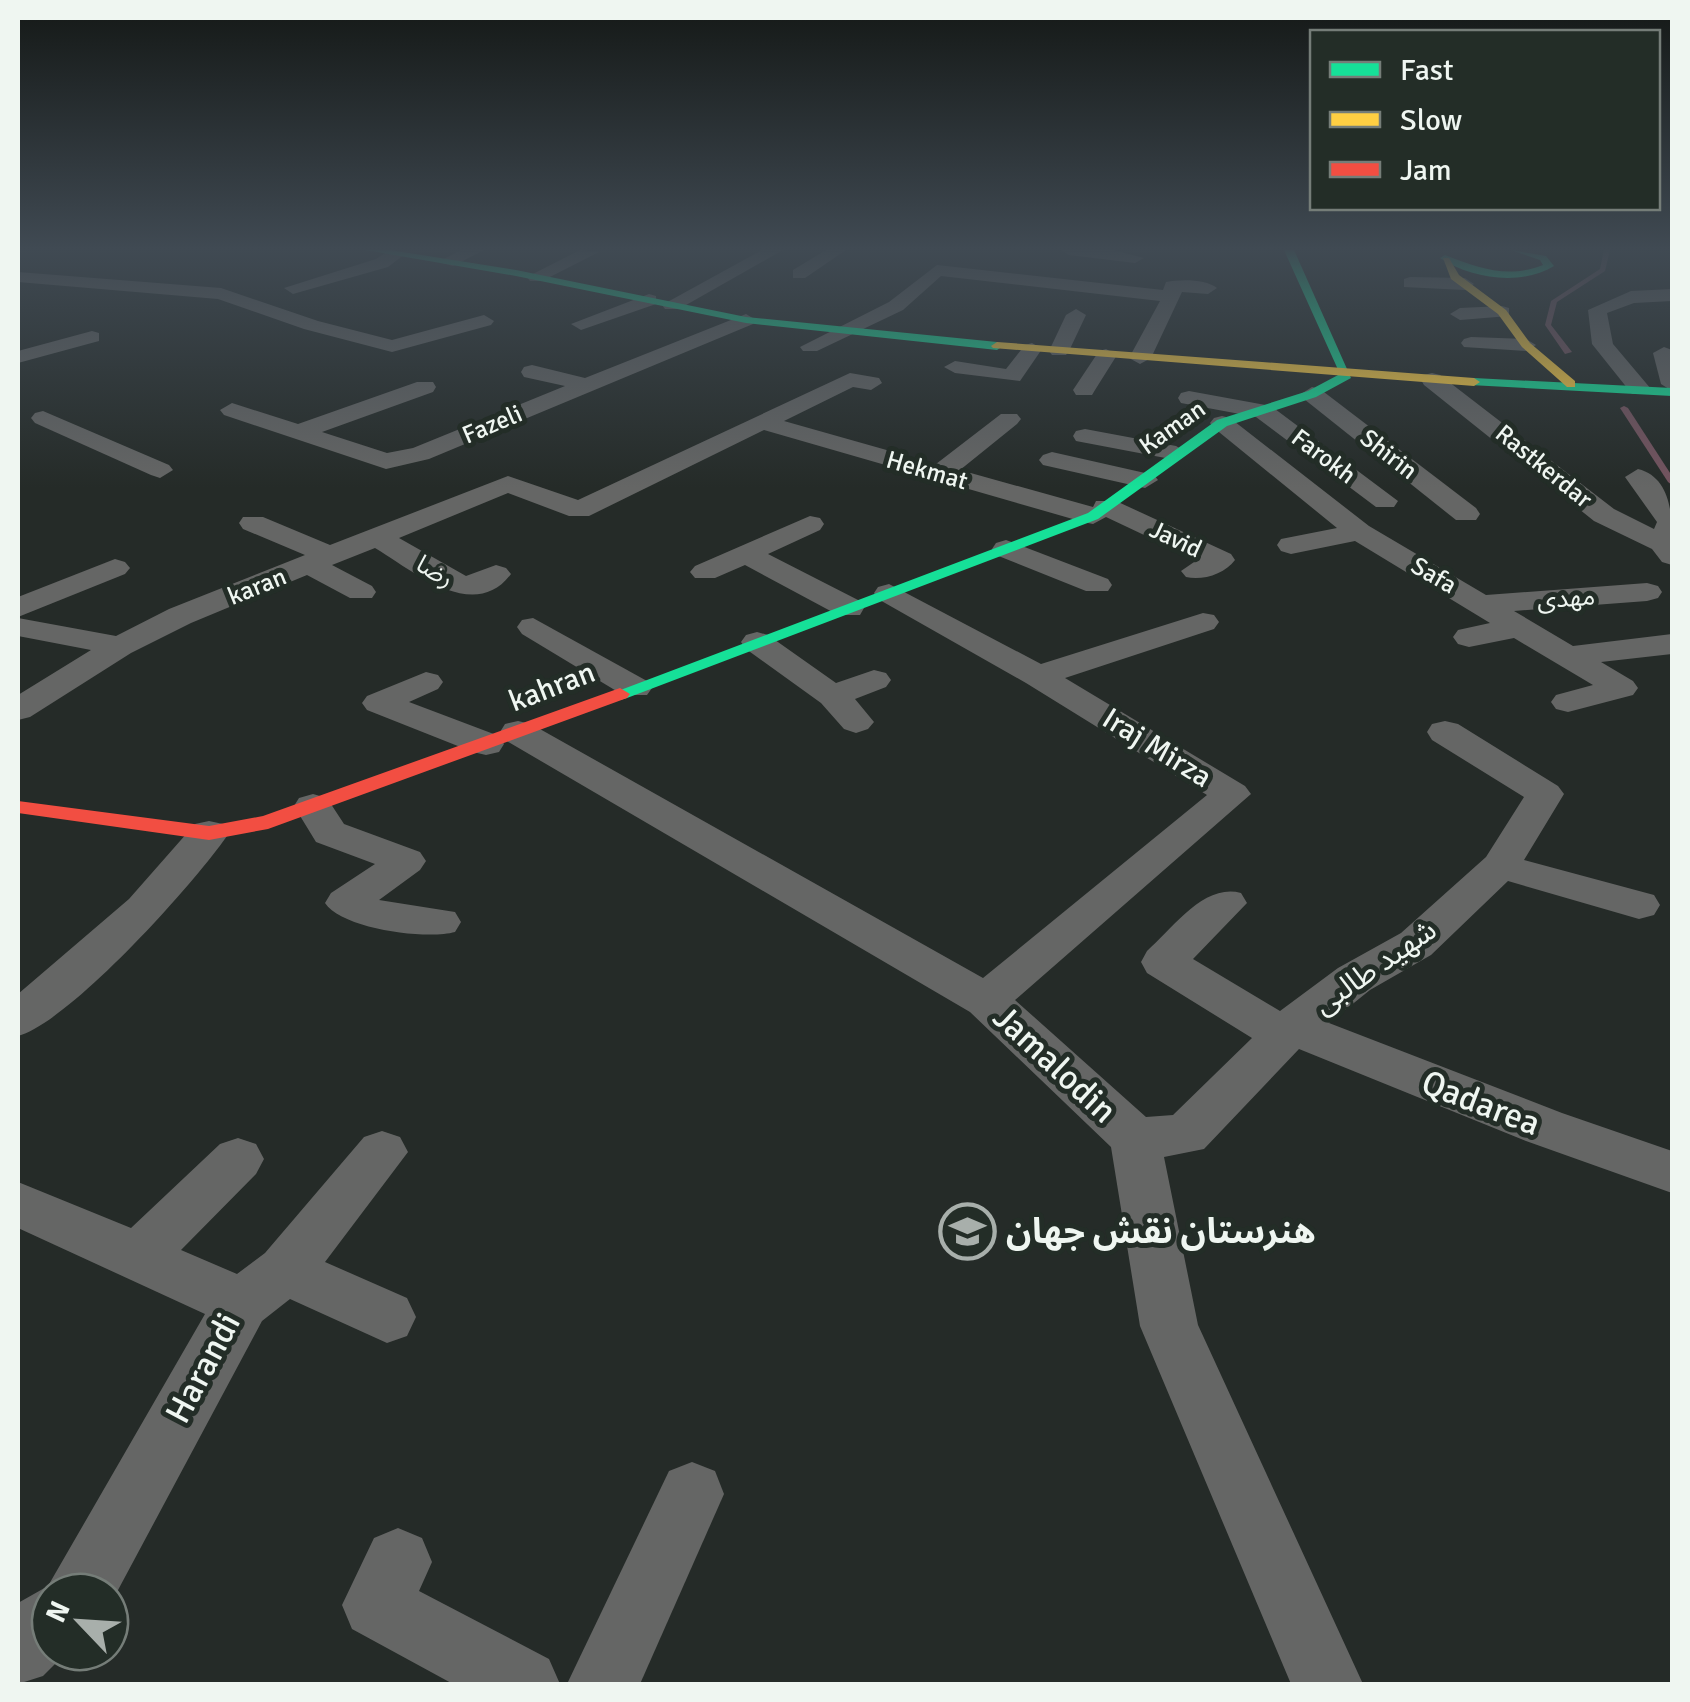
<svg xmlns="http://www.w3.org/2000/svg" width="1690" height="1702" font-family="Signika,'Noto Sans Arabic',sans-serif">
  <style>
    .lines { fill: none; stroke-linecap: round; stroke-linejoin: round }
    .stream { fill: #74545f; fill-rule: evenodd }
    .street { fill: #656665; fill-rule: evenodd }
    .fast { fill: #16e098; fill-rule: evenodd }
    .slow { fill: #ffcf43; fill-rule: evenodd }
    .jam { fill: #f24e42; fill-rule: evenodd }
    .labels { text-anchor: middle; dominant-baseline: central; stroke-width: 10; stroke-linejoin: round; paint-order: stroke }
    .far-street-label { font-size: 25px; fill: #eff6f1; stroke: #232d27 }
    .street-label { font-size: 30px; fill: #eff6f1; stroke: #232d27 }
    .near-street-label { font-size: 35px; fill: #eff6f1; stroke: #232d27 }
    .near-poi-label { font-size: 35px; font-weight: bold; fill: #eff6f1; stroke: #232d27; text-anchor: start }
  </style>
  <rect width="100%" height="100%" fill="#252b28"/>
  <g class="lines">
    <g class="stream">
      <polygon points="1604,250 1610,250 1605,271 1557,302 1551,325 1572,352 1565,354 1545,325 1551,301 1600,269"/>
      <polygon points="1624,406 1628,408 1672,476 1672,485 1668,482 1620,408"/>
    </g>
    <g class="street">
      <polygon points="390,250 405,254 388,267 300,292 293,294 284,288 376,259"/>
      <polygon points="461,250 484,250 453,266 438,262"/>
      <polygon points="580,250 599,252 542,281 530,281 527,277"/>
      <polygon points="762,250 783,250 679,309 665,309 662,305"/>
      <polygon points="826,250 846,250 805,278 793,278 793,270"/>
      <polygon points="1061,250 1113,250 1144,258 1135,263 1069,255"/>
      <path d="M937 265 1163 290 1166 282C1181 279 1206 279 1217 288L1208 294 1182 292 1151 358 1140 364 1129 358 1160 301 941 276 903 310 817 351H803L800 347 889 302Z"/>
      <polygon points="18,272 221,288 318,321 392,340 484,315 494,321 491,325 392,352 304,329 218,299 18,282"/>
      <polygon points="1410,277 1465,278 1474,284 1465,290 1404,287 1404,279"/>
      <polygon points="1672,289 1672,301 1634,303 1607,313 1613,344 1651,389 1648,394 1632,394 1592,344 1588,310 1631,291"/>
      <polygon points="649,294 656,296 656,304 581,330 571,324"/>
      <polygon points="1502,306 1509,308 1509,316 1460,320 1450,314 1460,308"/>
      <polygon points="1076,309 1086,315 1069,351 1066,355 1052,355 1049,351 1066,315"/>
      <polygon points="746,314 756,320 753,324 429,459 386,469 224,415 220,410 232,403 298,424 417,382 433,382 436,387 433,392 322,432 387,453 413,448 565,386 524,377 521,372 524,367 532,365 585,378"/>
      <polygon points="92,331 99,333 99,341 18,363 18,351"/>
      <polygon points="1471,337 1526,339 1536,345 1526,351 1464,347 1461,343 1464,339"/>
      <polygon points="1032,343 1042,349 1020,381 955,373 944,367 955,361 1006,369 1025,345"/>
      <polygon points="1664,347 1672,350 1672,391 1661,384 1653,353"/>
      <polygon points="1106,349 1117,355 1095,390 1092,395 1076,395 1073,390 1099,351"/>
      <path d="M850 373 879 378 882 383 871 390 853 387 784 421 936 464 1001 414H1017L1021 419 1017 424 960 470 1093 507 1096 501H1116L1231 554 1235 560C1225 574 1202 581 1186 577L1181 571 1197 560 1106 517 1093 524 1083 522 764 430 589 516H569L508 493 399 538 466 576 496 565 506 568 511 574C474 624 412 570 375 548L332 565 372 586 376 592 372 598H350L307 575 191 623 131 653 30 717 18 720V695L91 650 18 636V618L116 636 169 609 305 555 243 529 239 523 243 517H263L330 545 508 476 578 500Z"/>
      <path d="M1432 373 1440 375 1614 509 1654 529 1657 522 1625 477 1638 469C1678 479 1672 533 1672 565L1662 562 1652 549 1594 521 1424 385 1421 380 1424 375Z"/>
      <polygon points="1312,387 1320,389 1476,508 1480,514 1476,520 1456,520 1304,399 1301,394"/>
      <polygon points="1189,391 1271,406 1398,501 1394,507 1376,507 1256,417 1181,403 1178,398 1181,393"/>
      <polygon points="43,411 169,465 173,470 160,478 151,475 35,423 31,418 35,413"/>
      <polygon points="1222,416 1230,418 1369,526 1486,595 1647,583 1658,586 1662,592 1658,598 1647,601 1514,611 1573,646 1672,634 1672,654 1601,662 1633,681 1638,688 1633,695 1568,712 1556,709 1551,702 1556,695 1593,685 1514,638 1469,647 1458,644 1453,637 1458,630 1490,623 1355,541 1291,554 1281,551 1277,545 1281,539 1337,528 1214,428 1210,423 1214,418"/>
      <polygon points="1085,429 1176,446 1188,453 1176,460 1076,441 1073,436 1076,431"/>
      <polygon points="1052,452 1154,475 1158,480 1145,488 1043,465 1039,460 1043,455"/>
      <polygon points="810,516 820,518 824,524 820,530 768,554 860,601 864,608 860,615 838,615 745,565 715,578 695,578 690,572 695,566"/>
      <polygon points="1006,540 1108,579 1112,585 1108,591 1086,591 996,555 992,549 996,543"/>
      <polygon points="115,559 125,562 130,568 125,574 18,617 18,597"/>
      <path d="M889 584 1041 664 1203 613 1214 615 1219 622 1214 629 1065 678 1245 786 1251 794 1015 1000 1146 1117 1173 1115 1252 1038 1147 973 1141 962 1147 951C1173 928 1204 883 1241 893L1247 903 1193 959 1280 1011 1338 968 1401 933 1486 857 1524 797 1432 740 1427 732 1432 724 1445 721 1458 724 1558 786 1564 794 1524 860 1654 895 1660 905 1654 915 1639 919 1508 881 1431 955 1370 990 1329 1023 1562 1113 1672 1151V1193L1526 1141 1299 1049 1204 1149 1164 1157 1198 1325 1363 1684H1291L1140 1326 1111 1147 970 1012 505 740 500 732 505 724 518 721 531 724 983 978 1207 795 1026 683 878 599 874 593 878 587Z"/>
      <polygon points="533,618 647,681 652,688 647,695 623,695 522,634 517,627 522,620"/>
      <polygon points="757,632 768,635 836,683 874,670 886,673 891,680 886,687 855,699 874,722 868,729 856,733 844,729 821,703 746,649 741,642 746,635"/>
      <polygon points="426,672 438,675 443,682 438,689 409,702 499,736 504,744 499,752 486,755 473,752 367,710 362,703 367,696"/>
      <path d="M313 794 327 798 344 824 420 852 426 861 420 870 379 900 455 912 461 922 455 932C426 940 342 929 325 903L331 893 375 864 316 842 294 806 299 798Z"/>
      <path d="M209 821 223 824 229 833C196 882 70 1022 18 1036V994L129 899 195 824Z"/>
      <polygon points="382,1131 400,1137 408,1152 325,1262 407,1298 416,1317 407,1336 387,1343 290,1299 262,1321 110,1605 110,1592 50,1592 50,1652 67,1652 43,1676 18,1684 18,1603 48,1586 205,1314 18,1228 18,1182 131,1228 220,1144 238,1138 256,1144 264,1159 256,1174 181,1250 237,1274 265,1253 364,1137"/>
      <polygon points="692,1462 715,1471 724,1494 640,1684 567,1684 669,1471"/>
      <polygon points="398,1528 422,1538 432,1562 419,1591 549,1659 560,1684 453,1684 352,1629 342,1605 374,1538"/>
    </g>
    <g class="fast">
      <polygon points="365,250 390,250 516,270 746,317 997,342 1003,346 997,350 746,323 516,276"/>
      <polygon points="1284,250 1294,250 1351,378 1316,397 1227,426 1098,519 627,698 620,700 610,694 1088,513 1217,420 1308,391 1340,374"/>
      <path d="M1511 250 1546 256 1554 266C1522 286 1471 279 1440 258L1445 255C1478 268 1508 279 1543 265L1540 260Z"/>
      <polygon points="1474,378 1672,388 1672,396 1470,385 1470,379"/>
    </g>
    <g class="slow">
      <polygon points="1443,258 1449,258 1459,275 1506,310 1530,343 1575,381 1575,387 1567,387 1522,347 1498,314 1451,279"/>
      <polygon points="997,342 1474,378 1480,382 1474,386 993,348 991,346"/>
    </g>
    <polygon class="jam" points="620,688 630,694 627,698 268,829 209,840 18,813 18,801 209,826 263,816"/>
  </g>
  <linearGradient id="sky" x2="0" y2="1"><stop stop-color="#141816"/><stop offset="0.51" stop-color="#404a53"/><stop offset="1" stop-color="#404a53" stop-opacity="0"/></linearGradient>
  <rect width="1690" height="488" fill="url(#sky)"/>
  <defs>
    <symbol id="school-ring" viewBox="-11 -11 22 22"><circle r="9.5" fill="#232d27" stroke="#a8afab" stroke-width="1.5"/><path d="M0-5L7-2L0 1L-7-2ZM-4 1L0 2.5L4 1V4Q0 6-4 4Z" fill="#a8afab"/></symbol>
  </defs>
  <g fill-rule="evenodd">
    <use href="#school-ring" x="936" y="1200" width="63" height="63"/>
  </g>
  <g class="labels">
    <g class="far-street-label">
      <text transform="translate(492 424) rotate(-23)">Fazeli</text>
      <text transform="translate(1172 427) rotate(-35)">Kaman</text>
      <text transform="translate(1389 454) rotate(38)">Shirin</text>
      <text transform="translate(1324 456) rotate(37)">Farokh</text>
      <text transform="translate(1544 466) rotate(39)">Rastkerdar</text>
      <text transform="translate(927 470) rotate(16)">Hekmat</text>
      <text transform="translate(1176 539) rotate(25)">Javid</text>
      <text transform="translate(435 571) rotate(30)">رضا</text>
      <text transform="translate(1434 575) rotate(30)">Safa</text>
      <text transform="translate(257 586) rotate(-22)">karan</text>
      <text transform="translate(1566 598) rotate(-4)">مهدی</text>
    </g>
    <g class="street-label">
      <text transform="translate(552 687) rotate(-21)">kahran</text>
      <text transform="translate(1157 748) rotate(32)">Iraj Mirza</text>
      <text transform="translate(1375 967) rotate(-35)">شهید طالبی</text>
    </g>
    <g class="near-street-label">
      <text transform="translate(1055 1064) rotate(43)">Jamalodin</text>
      <text transform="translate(1481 1103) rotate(21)">Qadarea</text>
      <text transform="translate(203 1368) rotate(-62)">Harandi</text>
    </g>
    <g class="near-poi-label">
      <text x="1006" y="1231">هنرستان نقش جهان</text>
    </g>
  </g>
  <rect width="1690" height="1702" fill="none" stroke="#eff6f1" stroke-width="40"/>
  <rect x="1310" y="30" width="350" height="180" fill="#232d27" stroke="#757d78" stroke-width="2.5"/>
  <rect x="1330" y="62" width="50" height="15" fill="#16e098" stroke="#757d78" stroke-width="2.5"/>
  <text x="1400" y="80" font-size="30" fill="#eff6f1">Fast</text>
  <rect x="1330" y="112" width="50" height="15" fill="#ffcf43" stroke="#757d78" stroke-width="2.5"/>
  <text x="1400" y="130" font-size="30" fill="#eff6f1">Slow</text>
  <rect x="1330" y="162" width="50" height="15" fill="#f24e42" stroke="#757d78" stroke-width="2.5"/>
  <text x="1400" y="180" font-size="30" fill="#eff6f1">Jam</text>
  <g transform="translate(80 1622) rotate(295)"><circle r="48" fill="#232d27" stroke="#757d78" stroke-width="2.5"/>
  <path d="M0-8L18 38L0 25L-18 38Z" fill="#a8afab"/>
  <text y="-15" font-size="28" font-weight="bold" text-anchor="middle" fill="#eff6f1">N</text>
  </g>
</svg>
